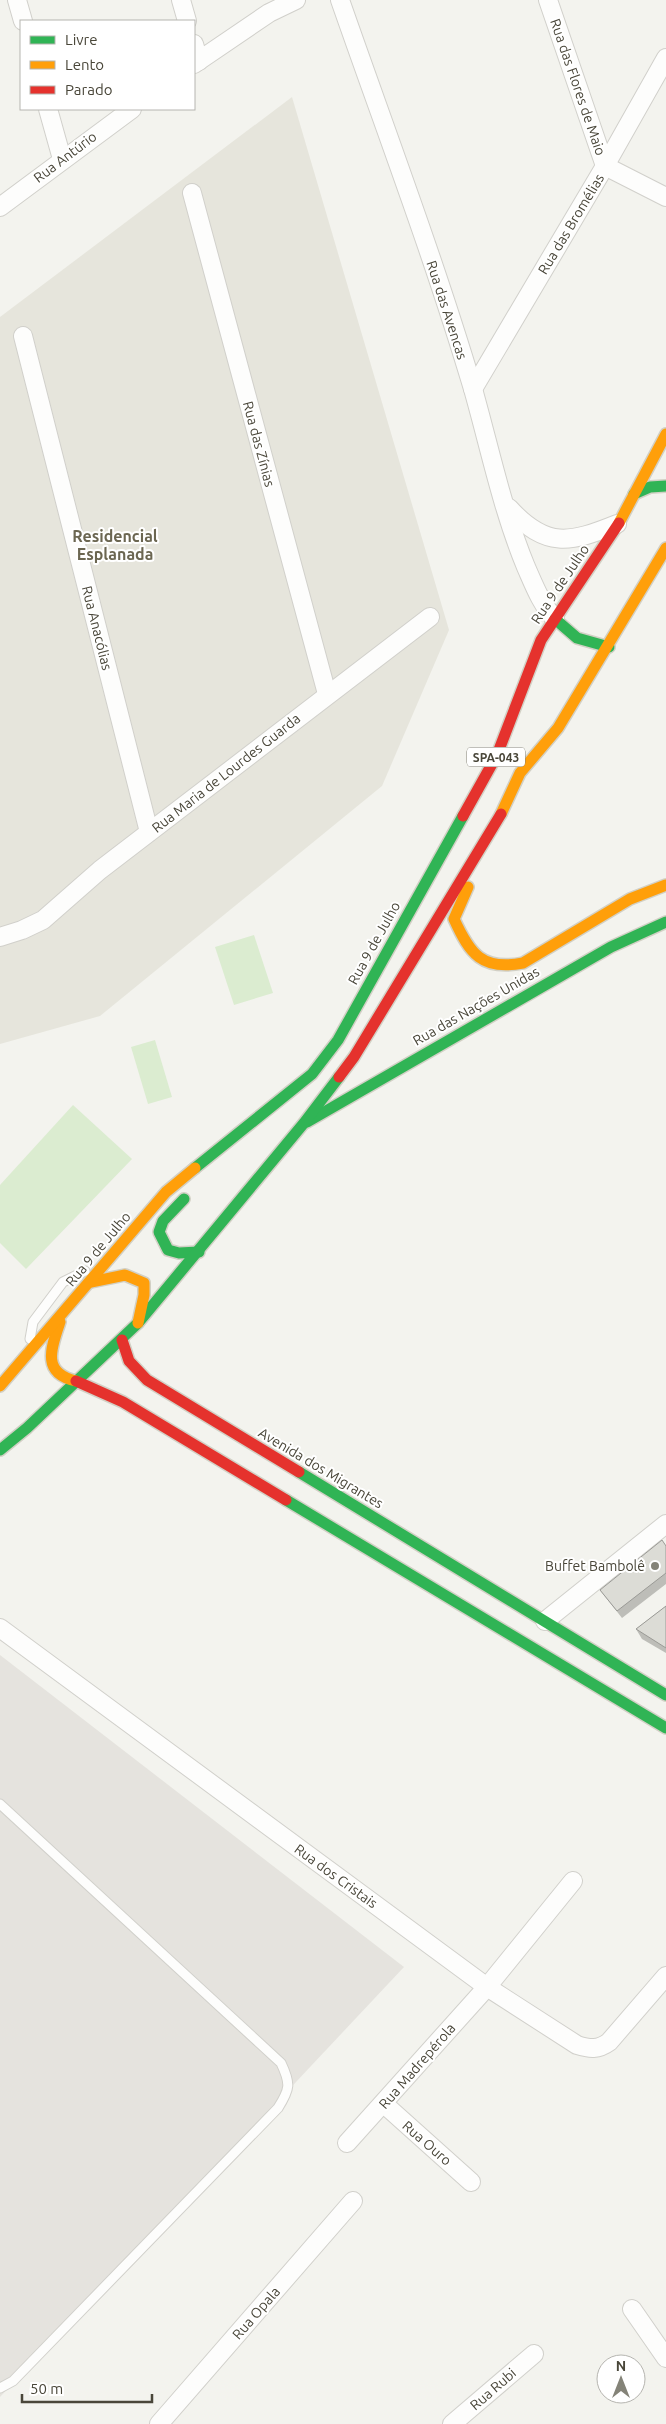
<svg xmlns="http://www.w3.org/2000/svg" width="666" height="2424" font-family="Ubuntu,sans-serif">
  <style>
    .residential { fill: #e6e5dc }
    .industrial { fill: #e5e3de }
    .green { fill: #dbecd0 }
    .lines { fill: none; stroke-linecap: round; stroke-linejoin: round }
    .lane-casing { stroke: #d1d0cb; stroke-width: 11 }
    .street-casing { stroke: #d1d0cb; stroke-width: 20 }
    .fast-casing { stroke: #d2d0c5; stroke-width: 14 }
    .slow-casing { stroke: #d2d0c5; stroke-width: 14 }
    .jam-casing { stroke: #d2d0c5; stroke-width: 14 }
    .lane { stroke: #fdfdfc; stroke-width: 9 }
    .street { stroke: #fdfdfc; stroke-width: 18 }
    .fast { stroke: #30b455; stroke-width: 11 }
    .slow { stroke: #ff9f0a; stroke-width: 11 }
    .jam { stroke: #e5322d; stroke-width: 11 }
    .wall { fill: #bdbdb8 }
    .building { fill: #dcdcd6; stroke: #9a9a96 }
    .poi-dot { fill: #848378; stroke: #fff; stroke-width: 2 }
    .labels { text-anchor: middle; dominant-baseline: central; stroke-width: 4; stroke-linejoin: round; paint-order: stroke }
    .shield { fill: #fff; stroke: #807e74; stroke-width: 1 }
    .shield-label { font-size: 12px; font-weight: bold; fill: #494639 }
    .street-label { font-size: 14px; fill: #494639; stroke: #fff }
    .poi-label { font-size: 14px; fill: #494639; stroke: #fff; text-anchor: end }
    .quarter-label { font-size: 16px; font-weight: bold; fill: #6b6651; stroke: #fff }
  </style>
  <rect width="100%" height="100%" fill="#f3f3ee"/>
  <polygon class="residential" points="292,97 449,630 382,786 100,1016 0,1044 0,317"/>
  <polygon class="industrial" points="0,1655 404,1967 0,2397"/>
  <g class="green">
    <polygon points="254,935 273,993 234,1005 215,947"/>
    <polygon points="155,1040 172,1097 148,1104 131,1047"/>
    <polygon points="73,1105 132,1159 26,1269 0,1243 0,1185"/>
  </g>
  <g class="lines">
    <defs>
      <g id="lane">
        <polyline points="30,1339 33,1322 63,1282 85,1271"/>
        <path d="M0 1804 281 2063C291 2084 290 2089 278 2108L13 2381 0 2388"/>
      </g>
      <g id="street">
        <polyline points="17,0 23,21"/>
        <polyline points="181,0 187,21"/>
        <path d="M340 0C385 129 434 258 473 389 490 449 502 509 526 567 534 585 541 604 555 619"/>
        <polyline points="548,0 605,166 666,197"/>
        <polyline points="194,44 199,61"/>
        <polyline points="194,64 269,13 296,0"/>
        <polyline points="48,109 62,159"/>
        <polyline points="192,193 327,694"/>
        <polyline points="0,207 132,109"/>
        <polyline points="23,336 149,832"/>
        <polyline points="473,389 605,166 666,58"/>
        <path d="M509 508C546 549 570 543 617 524"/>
        <polyline points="0,937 22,930 43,920 100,870 430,617"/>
        <polyline points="545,1621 666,1524"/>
        <path d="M0 1628 487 1987 577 2045C590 2049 598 2050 609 2042L666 1976"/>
        <polyline points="384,2104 471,2182"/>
        <polyline points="347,2143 487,1987 573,1881"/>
        <polyline points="632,2309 666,2358"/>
        <polyline points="159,2424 353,2201"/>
        <polyline points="452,2424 534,2354"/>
      </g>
      <g id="fast">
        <polyline points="634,494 650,487 666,486"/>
        <polyline points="555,619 577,638 609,647"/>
        <polyline points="307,1122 611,947 666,922"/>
        <polyline points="195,1168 312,1074 338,1040 463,816"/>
        <polyline points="184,1199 163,1221 159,1232 168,1250 179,1253 199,1252"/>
        <polyline points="0,1450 27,1428 138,1323 304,1123 339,1077"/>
        <polyline points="299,1472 666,1695"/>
        <polyline points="286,1500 666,1728"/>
      </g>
      <g id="slow">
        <polyline points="619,523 666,434"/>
        <polyline points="501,814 520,773 558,728 666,548"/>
        <path d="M468 887 454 919C470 954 482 971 523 963L630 899 666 885"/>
        <polyline points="91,1282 125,1275 144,1283 144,1295 138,1323"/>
        <path d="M60 1322C51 1348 41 1373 76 1381"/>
        <polyline points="0,1386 166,1192 195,1168"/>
      </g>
      <g id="jam">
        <polyline points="463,816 497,755 541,640 619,523"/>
        <polyline points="339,1077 354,1057 501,814"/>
        <polyline points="122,1340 129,1361 147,1380 299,1472"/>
        <polyline points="76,1381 123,1402 286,1500"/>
      </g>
    </defs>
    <use href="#lane" class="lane-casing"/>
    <use href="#street" class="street-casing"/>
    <use href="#fast" class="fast-casing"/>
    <use href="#slow" class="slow-casing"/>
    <use href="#jam" class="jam-casing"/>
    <use href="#lane" class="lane"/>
    <use href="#street" class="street"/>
    <use href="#fast" class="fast"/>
    <use href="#slow" class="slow"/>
    <use href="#jam" class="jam"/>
  </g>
  <g class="wall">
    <polygon points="666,1546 666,1584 622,1618 600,1590"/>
    <polygon points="666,1606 666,1653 642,1639 636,1629"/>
  </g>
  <g class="building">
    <polygon points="662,1540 666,1546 666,1573 617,1611 600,1590"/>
    <polygon points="666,1606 666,1648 636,1629"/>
  </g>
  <circle class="poi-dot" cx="655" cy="1566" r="5"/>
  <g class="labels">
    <rect class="shield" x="467" y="747.5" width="58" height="19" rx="4"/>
    <g class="shield-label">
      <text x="496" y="757">SPA-043</text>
    </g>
    <g class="street-label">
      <text transform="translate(578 87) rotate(71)">Rua das Flores de Maio</text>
      <text transform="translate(65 157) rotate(-37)">Rua Antúrio</text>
      <text transform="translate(571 224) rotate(-59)">Rua das Bromélias</text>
      <text transform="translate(447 310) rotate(72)">Rua das Avencas</text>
      <text transform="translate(259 444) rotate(75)">Rua das Zínias</text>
      <text transform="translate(560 584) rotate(-56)">Rua 9 de Julho</text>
      <text transform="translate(97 628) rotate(76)">Rua Anacólias</text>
      <text transform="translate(226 773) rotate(-38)">Rua Maria de Lourdes Guarda</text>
      <text transform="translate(374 943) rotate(-61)">Rua 9 de Julho</text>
      <text transform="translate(476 1006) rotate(-30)">Rua das Nações Unidas</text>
      <text transform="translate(98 1249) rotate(-50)">Rua 9 de Julho</text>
      <text transform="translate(321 1468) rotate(31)">Avenida dos Migrantes</text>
      <text transform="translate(336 1876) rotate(36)">Rua dos Cristais</text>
      <text transform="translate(417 2066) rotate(-49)">Rua Madrepérola</text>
      <text transform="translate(427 2143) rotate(41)">Rua Ouro</text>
      <text transform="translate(256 2313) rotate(-49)">Rua Opala</text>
      <text transform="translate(493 2389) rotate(-41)">Rua Rubi</text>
    </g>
    <g class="poi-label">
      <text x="645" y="1566">Buffet Bambolê</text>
    </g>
    <g class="quarter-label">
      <text x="115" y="536">Residencial<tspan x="115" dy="18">Esplanada</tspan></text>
    </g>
  </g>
  <rect x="20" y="20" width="175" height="90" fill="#ffffff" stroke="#b6b5b0"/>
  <rect x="30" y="36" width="25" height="8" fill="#30b455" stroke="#b6b5b0"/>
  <text x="65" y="45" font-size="15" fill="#494639">Livre</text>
  <rect x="30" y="61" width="25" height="8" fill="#ff9f0a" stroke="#b6b5b0"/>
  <text x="65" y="70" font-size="15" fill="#494639">Lento</text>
  <rect x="30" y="86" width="25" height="8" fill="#e5322d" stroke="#b6b5b0"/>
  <text x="65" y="95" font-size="15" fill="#494639">Parado</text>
  <g transform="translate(621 2379)"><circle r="24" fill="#ffffff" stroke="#b6b5b0"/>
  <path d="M0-4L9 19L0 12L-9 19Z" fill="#848378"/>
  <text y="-8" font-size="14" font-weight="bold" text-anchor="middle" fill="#494639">N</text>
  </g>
  <path d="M22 2394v8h130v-8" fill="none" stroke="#494639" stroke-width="2.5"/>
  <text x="30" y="2394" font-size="15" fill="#494639" stroke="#ffffff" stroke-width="4" paint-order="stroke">50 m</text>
</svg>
